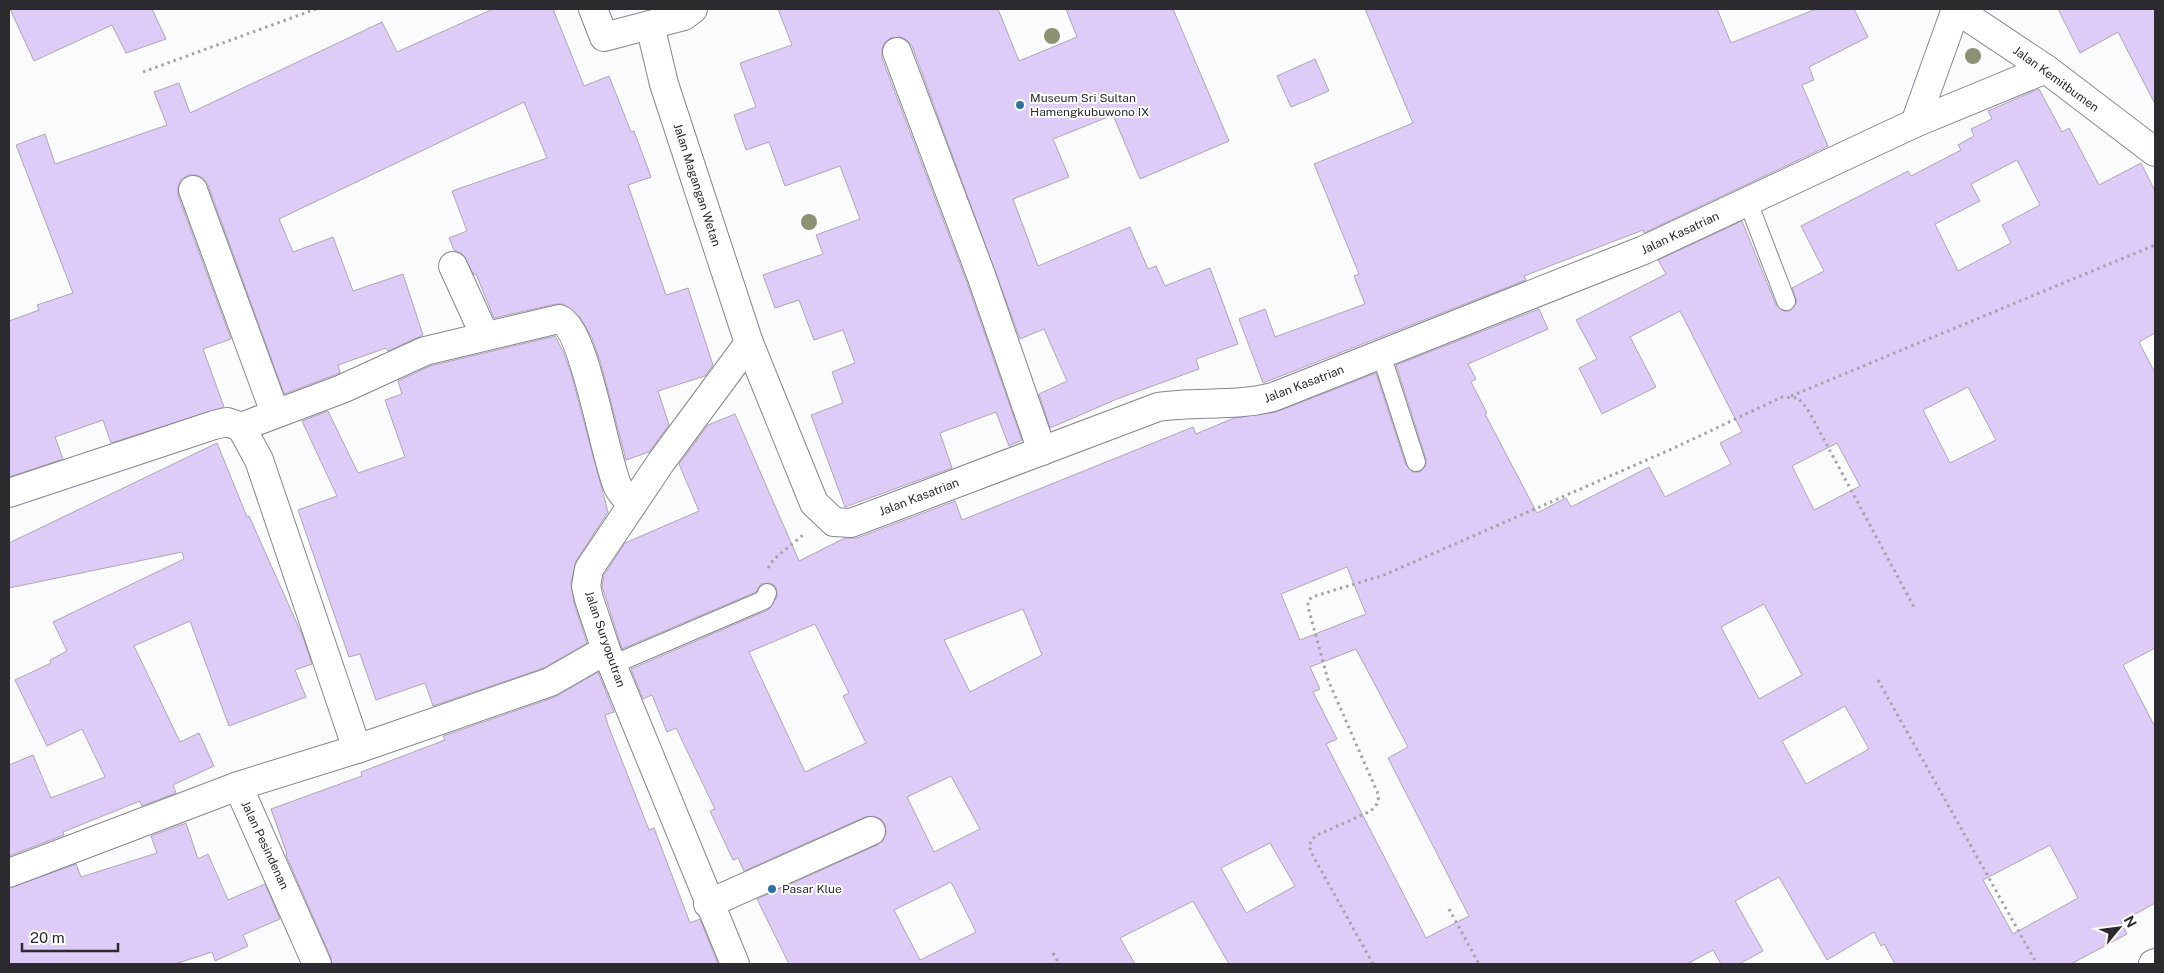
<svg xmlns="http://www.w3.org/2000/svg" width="2164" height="973" font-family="'Public Sans',sans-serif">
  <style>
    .building { fill: #ddcbf8; stroke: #ada7b6; fill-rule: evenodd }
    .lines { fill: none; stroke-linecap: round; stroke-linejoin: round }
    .lane-casing { stroke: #898492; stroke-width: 20 }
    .street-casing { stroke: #898492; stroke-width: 30 }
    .path { stroke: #a5a3a8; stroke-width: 3; stroke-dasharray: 2.5 4; stroke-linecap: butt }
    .lane { stroke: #fff; stroke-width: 18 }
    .street { stroke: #fff; stroke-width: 28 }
    .tree { fill: #8a9272 }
    .poi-dot { fill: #2874a7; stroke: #fff; stroke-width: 2 }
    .labels { text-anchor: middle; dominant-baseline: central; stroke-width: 4; stroke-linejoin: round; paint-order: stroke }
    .street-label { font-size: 12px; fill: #2c292f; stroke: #fff }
    .poi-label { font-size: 12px; fill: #2c292f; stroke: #fff; text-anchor: start }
  </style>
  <rect width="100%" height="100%" fill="#fbfafd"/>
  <g class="building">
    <polygon points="10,9 152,9 166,39 126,53 112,25 34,61"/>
    <polygon points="493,9 553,9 584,86 609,76 631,132 634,131 651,177 628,185 666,295 688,288 713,365 705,376 658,391 669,425 649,452 626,460 601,364 592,338 579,316 563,304 556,304 494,318 476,274 474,275 462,254 454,250 449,238 467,231 452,191 547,158 524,102 279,219 293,252 333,237 353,291 403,274 423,335 388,351 386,348 338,365 340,373 284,394 208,185 203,178 196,175 188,175 181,180 178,187 178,195 231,339 203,349 224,407 111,443 103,420 55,437 63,459 9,477 9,321 39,310 37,305 73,293 16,145 45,134 55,164 167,125 154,92 179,83 190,113 382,22 397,52"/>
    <polygon points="778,9 998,9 1019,61 1077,37 1066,9 1173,9 1229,141 1140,179 1113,115 1053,139 1069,177 1013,199 1038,266 1130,227 1148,269 1156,266 1165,286 1210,268 1238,344 1196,359 1199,369 1117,399 1050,428 1039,394 1067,381 1044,329 1020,339 912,46 907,40 900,37 891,38 885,42 882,49 882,58 966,280 1022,440 1009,446 996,412 940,433 952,468 845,507 811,415 843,403 832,372 855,363 843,330 814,340 799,300 775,308 763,275 823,254 816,235 860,219 840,166 785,186 769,142 746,150 734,115 756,107 740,63 792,45"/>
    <polygon points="1365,9 1717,9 1731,43 1816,9 1854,9 1868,37 1809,67 1814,80 1802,85 1828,146 1644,233 1643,230 1524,276 1526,280 1263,383 1239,319 1265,309 1275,337 1365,304 1354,276 1359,274 1314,164 1413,123"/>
    <polygon points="2058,9 2155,9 2155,104 2118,32 2080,53"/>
    <polygon points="1315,59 1329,91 1291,107 1277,76"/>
    <path d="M2039 89 2062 132 2069 128 2099 185 2141 163 2155 191V333L2139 342 2155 373V648L2123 665 2155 727V903L2121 922 2127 934 2071 964H1895L1884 944 1881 946 1874 932 1827 960 1779 877 1735 901 1763 951 1739 964H1721L1713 950 1687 964H1229L1193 901 1120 938 1135 964H789L757 899 877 845 883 841 886 833 885 824 881 819 873 816 865 817 744 871 738 858 733 860 710 811 715 809 676 728 667 732 652 695 643 699 631 669 768 610 777 597 776 587 771 583 761 584 756 592 622 649 602 586 604 575 625 543 699 511 679 464 708 425 735 414 799 561 845 538H857L955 501 962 520 1193 427 1196 434 1234 418 1276 412 1376 373 1406 465 1413 472H1420L1426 465V459L1396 365 1539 309 1548 329 1468 364 1476 379 1471 382 1487 413 1485 414 1537 513 1566 498 1571 507 1649 467 1665 497 1731 464 1720 443 1742 432 1680 311 1630 337 1656 387 1602 414 1579 368 1597 359 1576 320 1666 274 1658 260 1742 221 1776 305 1784 311H1790L1797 302 1792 288 1824 271 1801 226 1908 171 1911 176 1961 150 1958 145 1974 136 1971 129 1992 119 1988 111ZM2017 160 2040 205 2002 225 2011 243 1958 271 1935 224 1980 201 1971 184ZM1968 387 1996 440 1950 463 1923 410ZM1837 443 1860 486 1814 510 1792 466ZM1347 567 1366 614 1300 640 1281 594ZM1764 604 1802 675 1759 699 1721 627ZM1023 609 1042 655 970 692 944 640ZM815 624 849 693 843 696 866 743 805 772 749 652ZM1356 649 1408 747 1388 758 1469 916 1426 938 1326 744 1337 739 1313 692 1320 689 1310 667ZM1845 706 1869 749 1806 784 1782 741ZM951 776 980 829 934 852 907 797ZM1270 843 1295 886 1246 913 1221 868ZM2050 845 2078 898 2013 934 1983 880ZM951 882 976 932 920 960 894 910Z"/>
    <polygon points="555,336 563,351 571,373 608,512 576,561 571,583 574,603 587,643 544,668 433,706 425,683 376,700 360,654 349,657 298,510 337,496 302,421 328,411 358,473 405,457 385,400 402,394 398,381 430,366"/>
    <polygon points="217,443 247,517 249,516 303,637 312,664 295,670 306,697 229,726 190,621 134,646 180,742 199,733 214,766 173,785 176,793 142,806 140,801 63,832 64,835 9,856 9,765 33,755 51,798 105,777 82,729 47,746 15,680 51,663 50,660 67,651 53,622 184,559 182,552 9,588 9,543"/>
    <polygon points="598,672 614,712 605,715 608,725 649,830 654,828 690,923 700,919 718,964 332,964 331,958 286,855 287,854 271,809 362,776 361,772 445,740 443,736 555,697"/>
    <polygon points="186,823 198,859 208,854 228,900 265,884 280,919 243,935 248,946 215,961 212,952 175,964 9,964 9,888 76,864 81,877 157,853 151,836"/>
  </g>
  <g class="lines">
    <defs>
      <g id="lane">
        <polyline points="1748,202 1786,301"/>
        <polyline points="1381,354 1416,462"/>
        <polyline points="612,665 764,600 767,593"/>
      </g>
      <g id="street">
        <polyline points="593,9 604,37 684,16 693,9"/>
        <polyline points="1956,9 2046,69 2155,152"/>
        <path d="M650 25 664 84 749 343 814 503 834 522 851 523 1158 407C1196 401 1235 407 1273 397L1644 250 1915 123 2046 69"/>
        <polyline points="897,52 981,275 1042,451"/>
        <polyline points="1915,123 1956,9"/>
        <polyline points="193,190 275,413"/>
        <polyline points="453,266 485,336"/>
        <path d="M241 427 342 389 425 351 559 319C586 329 604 457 618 487 621 493 627 499 632 505"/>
        <polyline points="9,493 214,425 227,422 241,427 259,460 357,749"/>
        <polyline points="238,786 317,964"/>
        <polyline points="9,873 238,786 357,749 550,682 606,650"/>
        <polyline points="708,904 871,831"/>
        <polyline points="735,964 606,650 589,599 586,586 589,569 661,462 749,343"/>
        <polyline points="2153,964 2155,963"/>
      </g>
    </defs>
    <use href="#lane" class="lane-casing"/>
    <use href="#street" class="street-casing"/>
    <g class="path">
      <polyline points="143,72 316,9"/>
      <polyline points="1791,396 2155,245"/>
      <polyline points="768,568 774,559 803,535"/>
      <polyline points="1878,680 2037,964"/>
      <polyline points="1449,909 1479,964"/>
      <polyline points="1053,953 1059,964"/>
      <polyline points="1373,964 1311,852 1309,845 1315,836 1371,811 1377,804 1379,796 1328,680 1308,607 1308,601 1312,597 1384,575 1674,448 1782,397 1798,398 1807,408 1914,607"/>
    </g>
    <use href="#lane" class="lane"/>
    <use href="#street" class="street"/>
  </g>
  <g class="tree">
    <circle cx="1052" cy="36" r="8"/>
    <circle cx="1973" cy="56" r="8"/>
    <circle cx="809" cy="222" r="8"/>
  </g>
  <g class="poi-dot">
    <circle cx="1020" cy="105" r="5"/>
    <circle cx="772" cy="889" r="5"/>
  </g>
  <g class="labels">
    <g class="street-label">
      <text transform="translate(2056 79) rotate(36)">Jalan Kemitbumen</text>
      <text transform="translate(697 185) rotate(72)">Jalan Magangan Wetan</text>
      <text transform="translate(1680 233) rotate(-25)">Jalan Kasatrian</text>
      <text transform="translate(1304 384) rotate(-21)">Jalan Kasatrian</text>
      <text transform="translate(919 497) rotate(-21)">Jalan Kasatrian</text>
      <text transform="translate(605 639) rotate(71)">Jalan Suryoputran</text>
      <text transform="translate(265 845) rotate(65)">Jalan Pesindenan</text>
    </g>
    <g class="poi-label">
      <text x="1030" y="98">Museum Sri Sultan<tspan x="1030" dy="14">Hamengkubuwono IX</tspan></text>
      <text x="782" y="889">Pasar Klue</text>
    </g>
  </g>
  <rect width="2164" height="973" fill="none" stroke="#2c292f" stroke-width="20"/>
  <g transform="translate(2119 928) rotate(61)" stroke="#ffffff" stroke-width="4" paint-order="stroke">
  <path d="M0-4L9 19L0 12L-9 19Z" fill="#2c292f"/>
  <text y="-8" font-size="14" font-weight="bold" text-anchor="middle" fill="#2c292f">N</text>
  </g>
  <path d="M22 943v8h96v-8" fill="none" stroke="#2c292f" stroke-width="2.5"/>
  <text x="30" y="943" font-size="15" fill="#2c292f" stroke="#ffffff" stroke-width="4" paint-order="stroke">20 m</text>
</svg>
